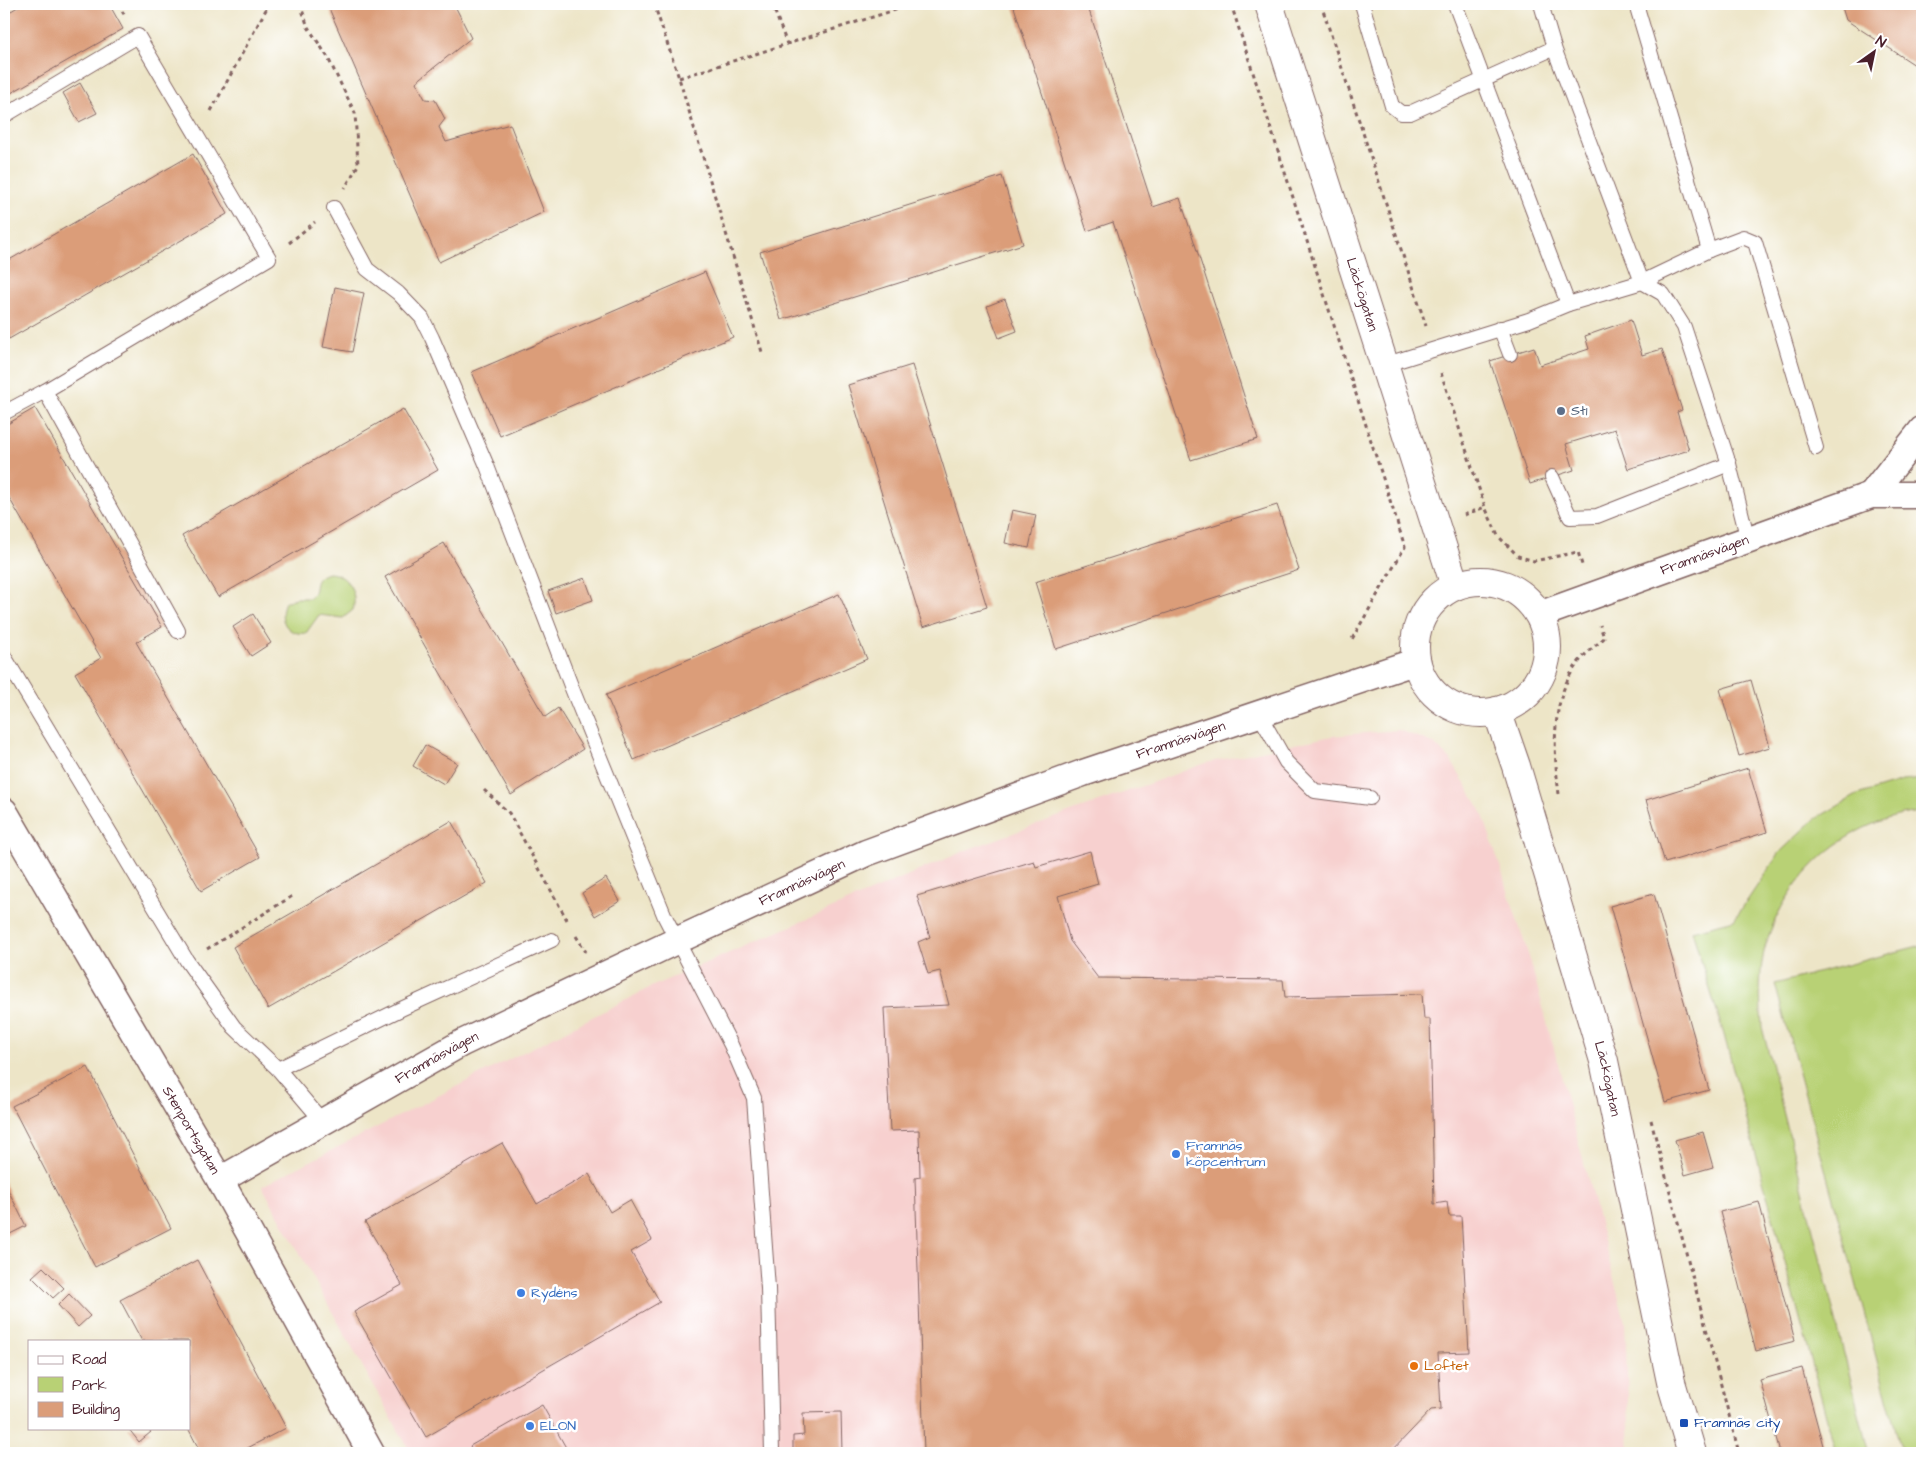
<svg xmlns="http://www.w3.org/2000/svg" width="1926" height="1457" font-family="'Architects Daughter',sans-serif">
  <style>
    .built { fill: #f7d0cf }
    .green { fill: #b8d175; stroke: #817850 }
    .building { fill: #db9d79 }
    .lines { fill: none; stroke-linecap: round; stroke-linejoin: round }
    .service-casing { stroke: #836462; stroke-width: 16 }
    .minor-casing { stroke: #836462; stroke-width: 29 }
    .secondary-casing { stroke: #836462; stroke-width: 30 }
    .path { stroke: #836462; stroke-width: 3; stroke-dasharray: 4 4; stroke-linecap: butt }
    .service { stroke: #fff; stroke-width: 14 }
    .minor { stroke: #fff; stroke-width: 26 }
    .secondary { stroke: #fff; stroke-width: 28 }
    .service-dot { fill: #5c6f8a; stroke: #fff; stroke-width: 2 }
    .shop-dot { fill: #3f7fe0; stroke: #fff; stroke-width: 2 }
    .food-dot { fill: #e8710a; stroke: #fff; stroke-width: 2 }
    .transit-dot { fill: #1a4fb4; stroke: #fff; stroke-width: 2 }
    .labels { text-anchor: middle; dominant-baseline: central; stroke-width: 5; stroke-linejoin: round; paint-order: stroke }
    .street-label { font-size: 14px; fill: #4a1f2b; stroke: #fff }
    .service-label { font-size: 14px; fill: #4e5e75; stroke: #fff; text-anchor: start }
    .shop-label { font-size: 14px; fill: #366cbe; stroke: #fff; text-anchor: start }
    .food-label { font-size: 14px; fill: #c56008; stroke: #fff; text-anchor: start }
    .transit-label { font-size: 14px; fill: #164399; stroke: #fff; text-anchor: start }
  </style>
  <rect width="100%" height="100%" fill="#fff"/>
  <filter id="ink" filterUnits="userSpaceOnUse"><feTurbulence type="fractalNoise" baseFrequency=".02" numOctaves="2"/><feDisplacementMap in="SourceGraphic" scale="10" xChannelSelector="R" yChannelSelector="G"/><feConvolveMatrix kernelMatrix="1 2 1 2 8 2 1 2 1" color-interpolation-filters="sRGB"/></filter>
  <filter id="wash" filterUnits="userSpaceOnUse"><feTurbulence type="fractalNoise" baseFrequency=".0096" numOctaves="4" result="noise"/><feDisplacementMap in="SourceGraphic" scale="20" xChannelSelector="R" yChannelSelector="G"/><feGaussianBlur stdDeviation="1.12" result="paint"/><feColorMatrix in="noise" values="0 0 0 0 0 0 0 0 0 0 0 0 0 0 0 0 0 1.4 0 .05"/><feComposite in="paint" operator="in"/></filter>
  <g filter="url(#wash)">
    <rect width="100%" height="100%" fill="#ede5c7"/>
    <polygon class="built" points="1399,730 1433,743 1450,759 1482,812 1502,872 1530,960 1556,1056 1625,1322 1630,1453 411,1453 262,1186 655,985 969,849 1206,763 1332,736"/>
    <g class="green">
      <path d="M328 573C347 573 358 593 353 610L343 618 319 615 306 633C287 636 277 619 285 602L296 598H310C320 589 309 579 328 573Z"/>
      <path d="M1922 779V812C1849 818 1787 875 1766 944 1758 972 1760 1000 1762 1027L1869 1453H1836L1724 1035 1692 931 1734 920 1780 852 1815 819 1857 795 1902 781Z"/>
      <polygon points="1922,945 1922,1453 1902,1453 1775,984"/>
    </g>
    <g id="blocks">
      <g class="building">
        <polygon points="23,4 109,4 123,29 4,97 4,15"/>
        <polygon points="332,4 454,4 471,38 416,82 425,99 435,100 445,119 439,127 446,142 510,124 544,212 439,262 328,6"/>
        <polygon points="1013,4 1087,4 1153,207 1180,198 1258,439 1191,460 1113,222 1087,231"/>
        <polygon points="1841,4 1922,4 1922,63 1915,65 1846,20"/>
        <polygon points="80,83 97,113 79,122 63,93"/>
        <polygon points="193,154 227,214 9,339 4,329 4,263"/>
        <polygon points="1002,176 1023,244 781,320 760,252"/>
        <polygon points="705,272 733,337 500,436 472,372"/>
        <polygon points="335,287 364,293 352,352 323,347"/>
        <polygon points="1005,299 1017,331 999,338 987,306"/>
        <polygon points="1631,320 1642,355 1662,349 1682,410 1677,412 1689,450 1628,469 1615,429 1566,444 1574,470 1530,484 1490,361 1534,347 1540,365 1589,349 1585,336"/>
        <polygon points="912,365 987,607 923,627 848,385"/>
        <polygon points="35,408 162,627 136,642 260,857 201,891 75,673 101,658 4,489 4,426"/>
        <polygon points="403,409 438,470 218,597 182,536"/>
        <polygon points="1277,505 1299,570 1056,649 1035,582"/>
        <polygon points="1012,510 1036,515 1029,548 1005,543"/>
        <polygon points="444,543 545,717 558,708 583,749 511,795 385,577"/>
        <polygon points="585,578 593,600 556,613 548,591"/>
        <polygon points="839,594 867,659 634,760 606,695"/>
        <polygon points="253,614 271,643 251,656 233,627"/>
        <polygon points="1751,680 1770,747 1739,756 1720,689"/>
        <polygon points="425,745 457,763 444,784 413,766"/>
        <polygon points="1748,768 1767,832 1665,863 1646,800"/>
        <polygon points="451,821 487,883 268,1009 233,947"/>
        <polygon points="1090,851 1098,884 1058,896 1070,941 1098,978 1283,980 1285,997 1422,994 1424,1019 1430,1019 1434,1204 1447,1202 1449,1216 1461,1216 1469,1352 1438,1353 1441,1409 1431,1410 1390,1453 924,1453 915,1178 920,1177 919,1130 890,1131 884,1008 949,1005 940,971 928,974 918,942 930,937 917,896 1034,861 1036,867"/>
        <polygon points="606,878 620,901 595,916 582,893"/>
        <polygon points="1654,894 1709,1090 1665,1102 1610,906"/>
        <polygon points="88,1067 171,1228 95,1267 12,1106"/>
        <polygon points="1703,1132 1713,1167 1685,1175 1675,1140"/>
        <polygon points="502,1143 537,1204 589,1174 610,1212 630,1200 652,1240 631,1252 660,1302 426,1437 354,1312 402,1285 365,1222"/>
        <polygon points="4,1182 26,1226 4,1237"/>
        <polygon points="1759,1202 1795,1341 1756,1351 1720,1212"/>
        <polygon points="197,1260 286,1428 238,1453 201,1453 188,1428 189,1341 142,1341 120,1300"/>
        <polygon points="43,1267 64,1288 53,1298 32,1277"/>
        <polygon points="69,1294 90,1316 78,1327 58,1305"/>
        <polygon points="1802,1368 1825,1453 1780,1453 1760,1380"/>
        <polygon points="542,1405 569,1453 474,1453 470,1446"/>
        <polygon points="841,1412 842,1453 793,1453 793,1436 804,1435 803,1413"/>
        <polygon points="128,1428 148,1428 151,1432 139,1442"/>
      </g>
    </g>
  </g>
  <g filter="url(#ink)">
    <use href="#blocks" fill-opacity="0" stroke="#836462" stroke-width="1"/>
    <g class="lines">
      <defs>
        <g id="service">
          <polyline points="1362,4 1392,106 1401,113 1410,113 1554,48"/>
          <polyline points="1455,4 1568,304"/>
          <polyline points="1541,4 1554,48 1642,282 1709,250"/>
          <polyline points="1636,4 1709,250 1743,237 1755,242 1816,448"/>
          <polyline points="4,116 138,36 269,258 45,391 4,413"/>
          <polyline points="334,208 367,269 398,293 422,318 432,338 487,466 573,691 665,917 731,1045 754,1098 768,1288 772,1453"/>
          <polyline points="1500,328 1510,354"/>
          <polyline points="1384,365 1529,320 1568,304 1642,282 1663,294 1684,327 1729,464 1748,540"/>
          <polyline points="45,391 178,631"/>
          <polyline points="1552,477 1570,517 1597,516 1729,464"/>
          <polyline points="4,656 187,961 234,1027 278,1069 323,1122"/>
          <polyline points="1259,714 1286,762 1315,791 1370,798"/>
          <polyline points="278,1069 401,1009 552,940"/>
        </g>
        <g id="minor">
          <polyline points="1871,495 1922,430"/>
          <path id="s1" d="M1539 615 1871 495H1922"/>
          <path id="s2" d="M4 811 220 1180 371 1453"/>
          <path id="s3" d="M220 1180 462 1043 676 941 866 853 1083 773 1417 661"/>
        </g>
        <g id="secondary">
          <path id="s4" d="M1269 4 1455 586"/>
          <circle cx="1481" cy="647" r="66"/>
          <path id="s5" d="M1497 711 1516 766 1604 1061 1671 1382 1692 1453"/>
        </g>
      </defs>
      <use href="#service" class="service-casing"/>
      <use href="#minor" class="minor-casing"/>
      <use href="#secondary" class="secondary-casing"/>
      <g class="path">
        <polyline points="118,4 125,16"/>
        <polyline points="300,4 308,27 327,56 355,113 358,165 345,188"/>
        <polyline points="654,4 679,78 762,352"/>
        <polyline points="772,4 787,44"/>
        <polyline points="1231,4 1405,547 1352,639"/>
        <polyline points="1321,4 1426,326"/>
        <polyline points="679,78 914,4"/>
        <polyline points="211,111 269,4"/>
        <polyline points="289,243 315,222"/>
        <polyline points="1441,373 1485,507 1498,536 1518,556 1534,561 1578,552 1583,568"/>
        <polyline points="1464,515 1485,507"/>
        <polyline points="484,790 509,813 567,920"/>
        <path d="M1559 794C1553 749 1550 693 1583 657 1589 650 1597 645 1604 638L1600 625"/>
        <polyline points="576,936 586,952"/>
        <polyline points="207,949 294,895"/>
        <polyline points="1651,1120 1739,1453"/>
      </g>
      <use href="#service" class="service"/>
      <use href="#minor" class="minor"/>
      <use href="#secondary" class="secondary"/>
    </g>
  </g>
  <circle class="service-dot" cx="1561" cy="411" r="5"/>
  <g class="shop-dot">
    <circle cx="1176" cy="1154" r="5"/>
    <circle cx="521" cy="1293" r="5"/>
    <circle cx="530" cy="1426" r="5"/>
  </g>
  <circle class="food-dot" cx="1414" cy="1366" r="5"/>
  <rect class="transit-dot" x="1679" y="1418" width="10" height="10" rx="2.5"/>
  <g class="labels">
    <g class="street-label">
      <text stroke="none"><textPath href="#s4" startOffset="305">Läckögatan</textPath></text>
      <text stroke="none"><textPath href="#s1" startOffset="176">Framnäsvägen</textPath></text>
      <text stroke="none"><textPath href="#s3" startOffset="1059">Framnäsvägen</textPath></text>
      <text stroke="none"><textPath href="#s3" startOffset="654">Framnäsvägen</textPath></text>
      <text stroke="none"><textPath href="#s3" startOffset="249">Framnäsvägen</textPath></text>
      <text stroke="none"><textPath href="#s5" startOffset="384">Läckögatan</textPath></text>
      <text stroke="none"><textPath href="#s2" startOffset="370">Stenportsgatan</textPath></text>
    </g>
    <g class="service-label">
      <text x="1571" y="411">St1</text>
    </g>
    <g class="shop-label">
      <text x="1186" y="1146">Framnäs<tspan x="1186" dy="16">köpcentrum</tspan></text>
      <text x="531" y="1293">Rydéns</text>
      <text x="540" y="1426">ELON</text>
    </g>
    <g class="food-label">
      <text x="1424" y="1366">Loftet</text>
    </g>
    <g class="transit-label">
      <text x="1694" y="1423">Framnäs city</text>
    </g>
  </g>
  <rect width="1926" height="1457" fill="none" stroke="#fff" stroke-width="20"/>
  <rect x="28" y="1340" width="162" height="90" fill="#ffffff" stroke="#b7a5aa"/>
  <rect x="38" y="1356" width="25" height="8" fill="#ffffff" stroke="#b7a5aa"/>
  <text x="72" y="1364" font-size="15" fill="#4a1f2b">Road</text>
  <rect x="38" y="1377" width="25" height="15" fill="#b8d175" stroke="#b7a5aa"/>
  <text x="72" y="1390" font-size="15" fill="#4a1f2b">Park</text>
  <rect x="38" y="1402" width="25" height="15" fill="#db9d79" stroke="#b7a5aa"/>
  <text x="72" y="1414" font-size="15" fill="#4a1f2b">Building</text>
  <g transform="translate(1874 52) rotate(33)" stroke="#ffffff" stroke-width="4" paint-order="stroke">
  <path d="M0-4L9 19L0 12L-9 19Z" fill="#4a1f2b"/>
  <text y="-8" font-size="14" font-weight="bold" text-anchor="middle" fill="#4a1f2b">N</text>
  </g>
</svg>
